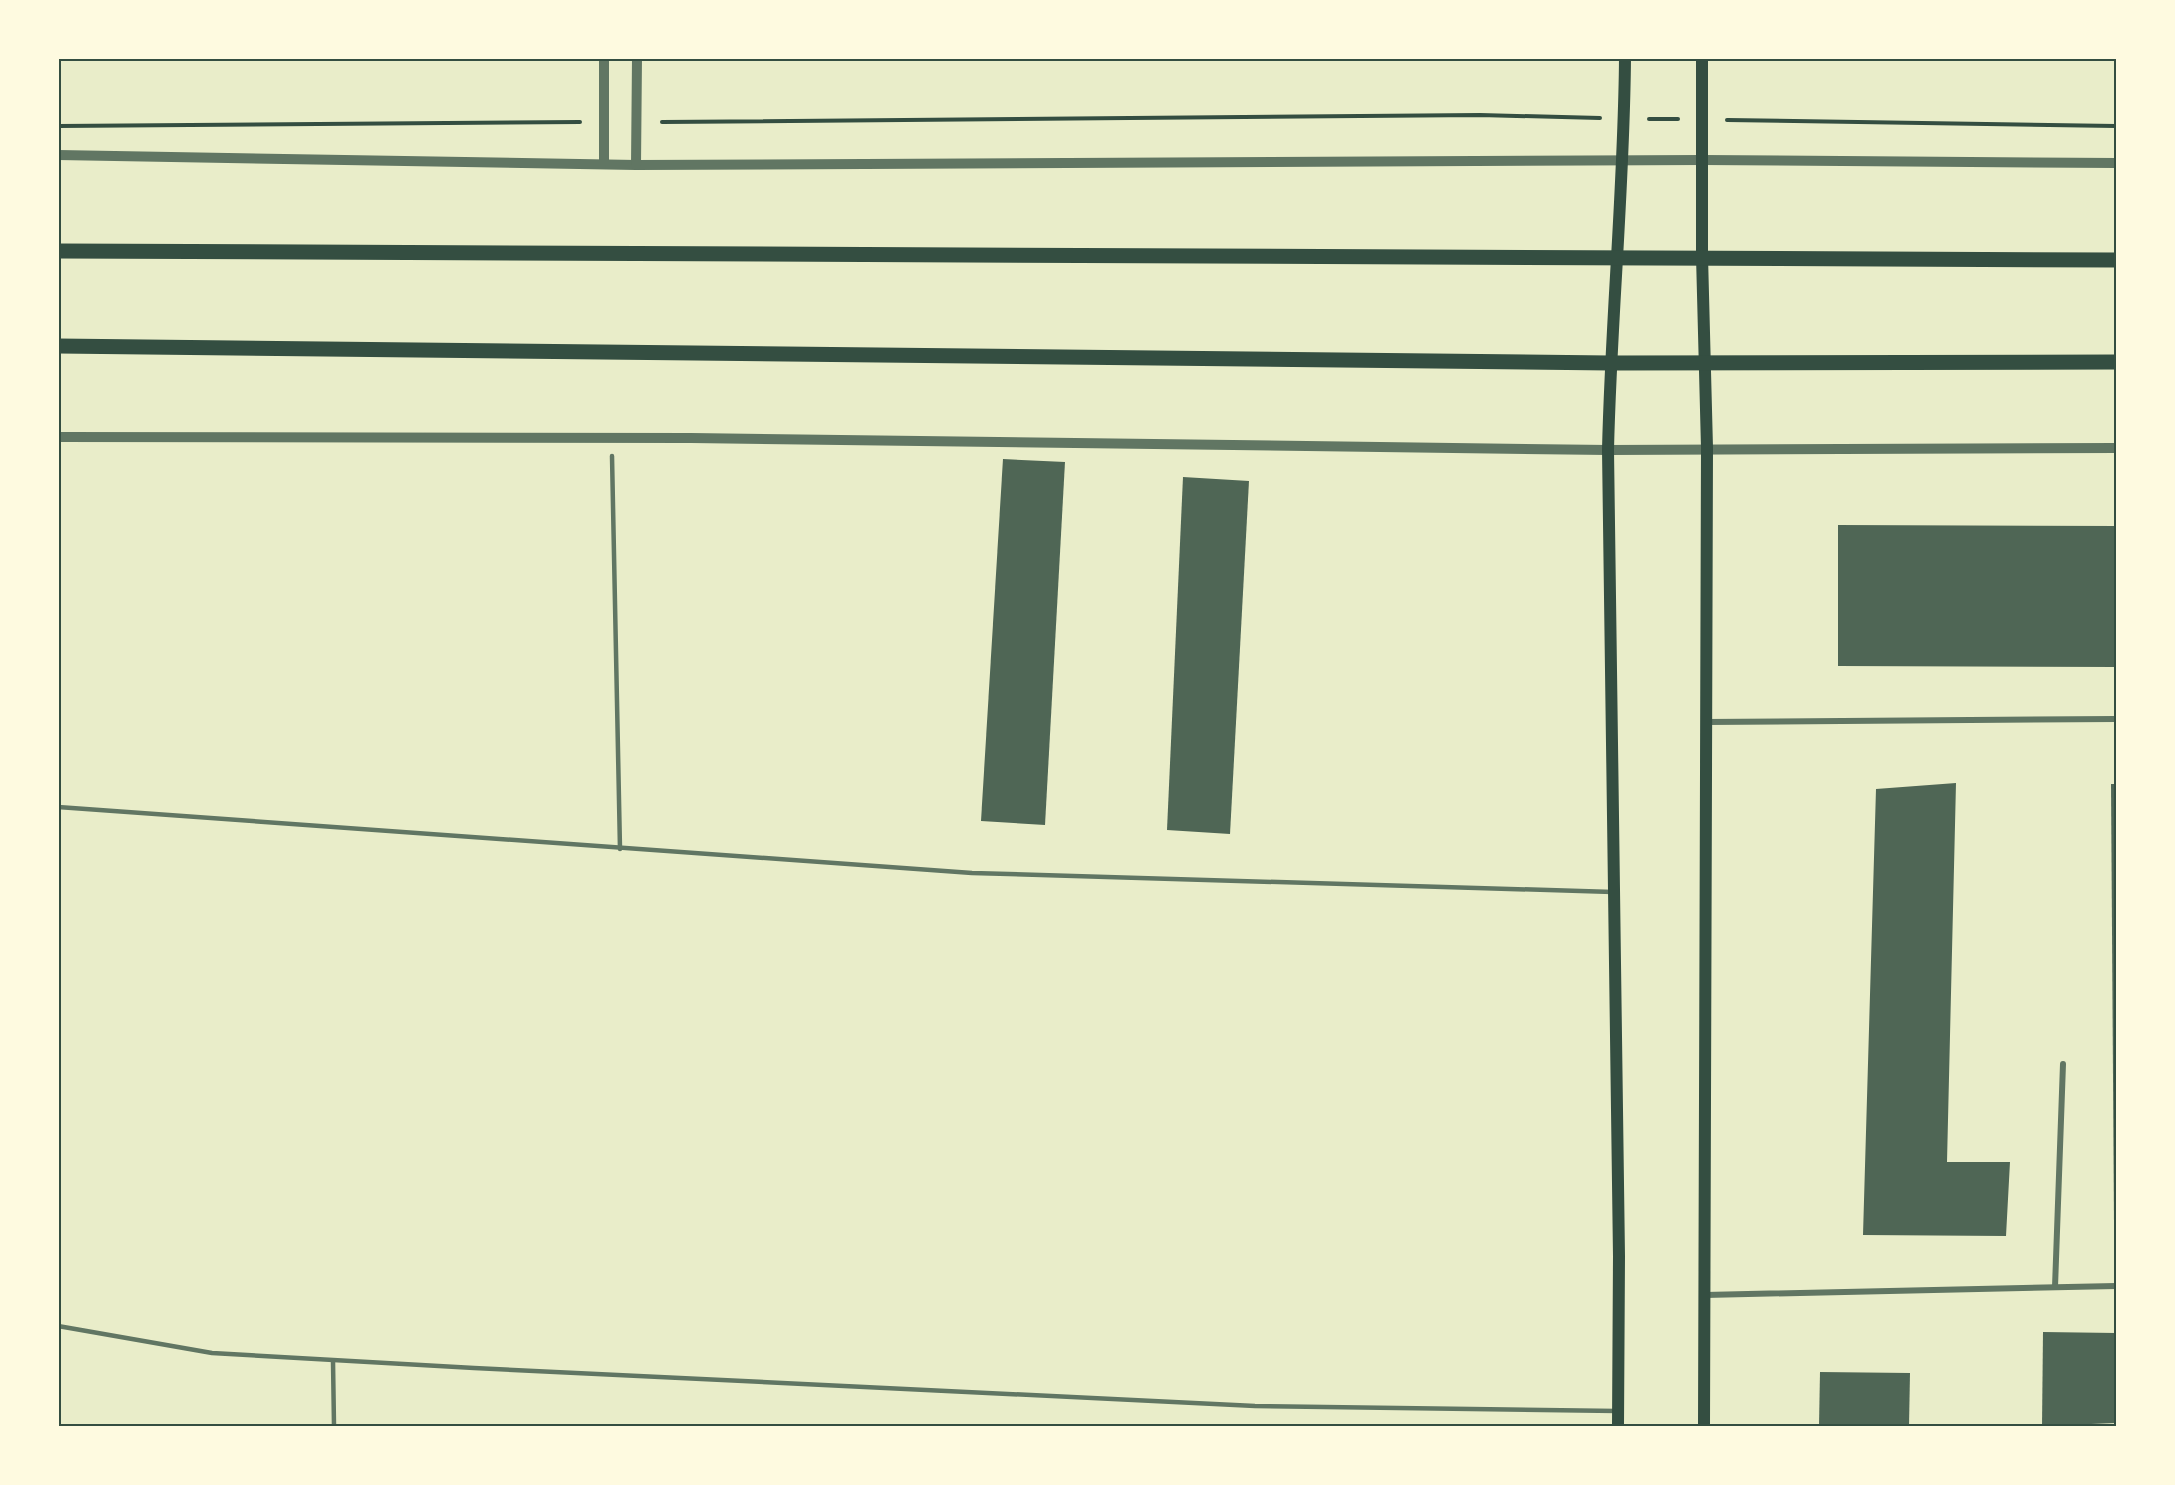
<svg xmlns="http://www.w3.org/2000/svg" width="2175" height="1485" font-family="'Roboto Condensed',sans-serif">
  <style>
    .building { fill: #4f6655 }
    .lines { fill: none; stroke-linecap: round; stroke-linejoin: round }
    .path { stroke: #344e41; stroke-width: 4 }
    .service { stroke: #617663; stroke-width: 4.5 }
    .minor { stroke: #617663; stroke-width: 6 }
    .tertiary { stroke: #617663; stroke-width: 10 }
    .secondary { stroke: #344e41; stroke-width: 12 }
    .primary { stroke: #344e41; stroke-width: 15 }
    .neatline { fill: none; stroke: #344e41; stroke-width: 2 }
  </style>
  <rect width="100%" height="100%" fill="#e9edc9"/>
  <g class="building">
    <polygon points="1003,459 1065,462 1045,825 981,821"/>
    <polygon points="1183,477 1249,481 1230,834 1167,830"/>
    <polygon points="1838,525 2116,526 2116,667 1838,666"/>
    <polygon points="1956,783 1947,1162 2010,1162 2006,1236 1863,1235 1876,789"/>
    <polygon points="2111,784 2116,784 2116,1224 2114,1224"/>
    <polygon points="2043,1332 2116,1333 2116,1423 2042,1426"/>
    <polygon points="1820,1372 1910,1373 1909,1426 1819,1426"/>
  </g>
  <g class="lines">
    <g class="path">
      <polyline points="1649,119 1678,119"/>
      <polyline points="1727,120 2116,126"/>
      <polyline points="662,122 1480,115 1600,118"/>
      <polyline points="58,126 580,122"/>
    </g>
    <g class="service">
      <polyline points="612,456 620,849"/>
      <polyline points="58,807 972,873 1613,892"/>
      <polyline points="58,1326 212,1353 474,1368 1255,1406 1617,1411"/>
      <polyline points="333,1361 334,1426"/>
    </g>
    <g class="minor">
      <polyline points="1706,722 2116,719"/>
      <polyline points="2055,1287 2063,1064"/>
      <polyline points="1705,1295 2116,1286"/>
    </g>
    <g class="tertiary">
      <polyline points="604,58 604,164"/>
      <polyline points="58,155 636,165 1703,160 2116,163"/>
      <polyline points="636,165 637,58"/>
      <polyline points="58,437 691,438 1608,450 2116,448"/>
    </g>
    <g class="secondary">
      <polyline points="1702,58 1702,256 1707,448 1704,1426"/>
      <path d="M1618 1426 1619 1256 1608 450C1611 319 1624 189 1625 58"/>
    </g>
    <g class="primary">
      <polyline points="58,251 2116,260"/>
      <polyline points="58,346 1610,363 2116,362"/>
    </g>
  </g>
  <rect width="2175" height="1485" fill="none" stroke="#fefae0" stroke-width="120"/>
  <rect x="60" y="60" width="2055" height="1365" class="neatline"/>
</svg>
